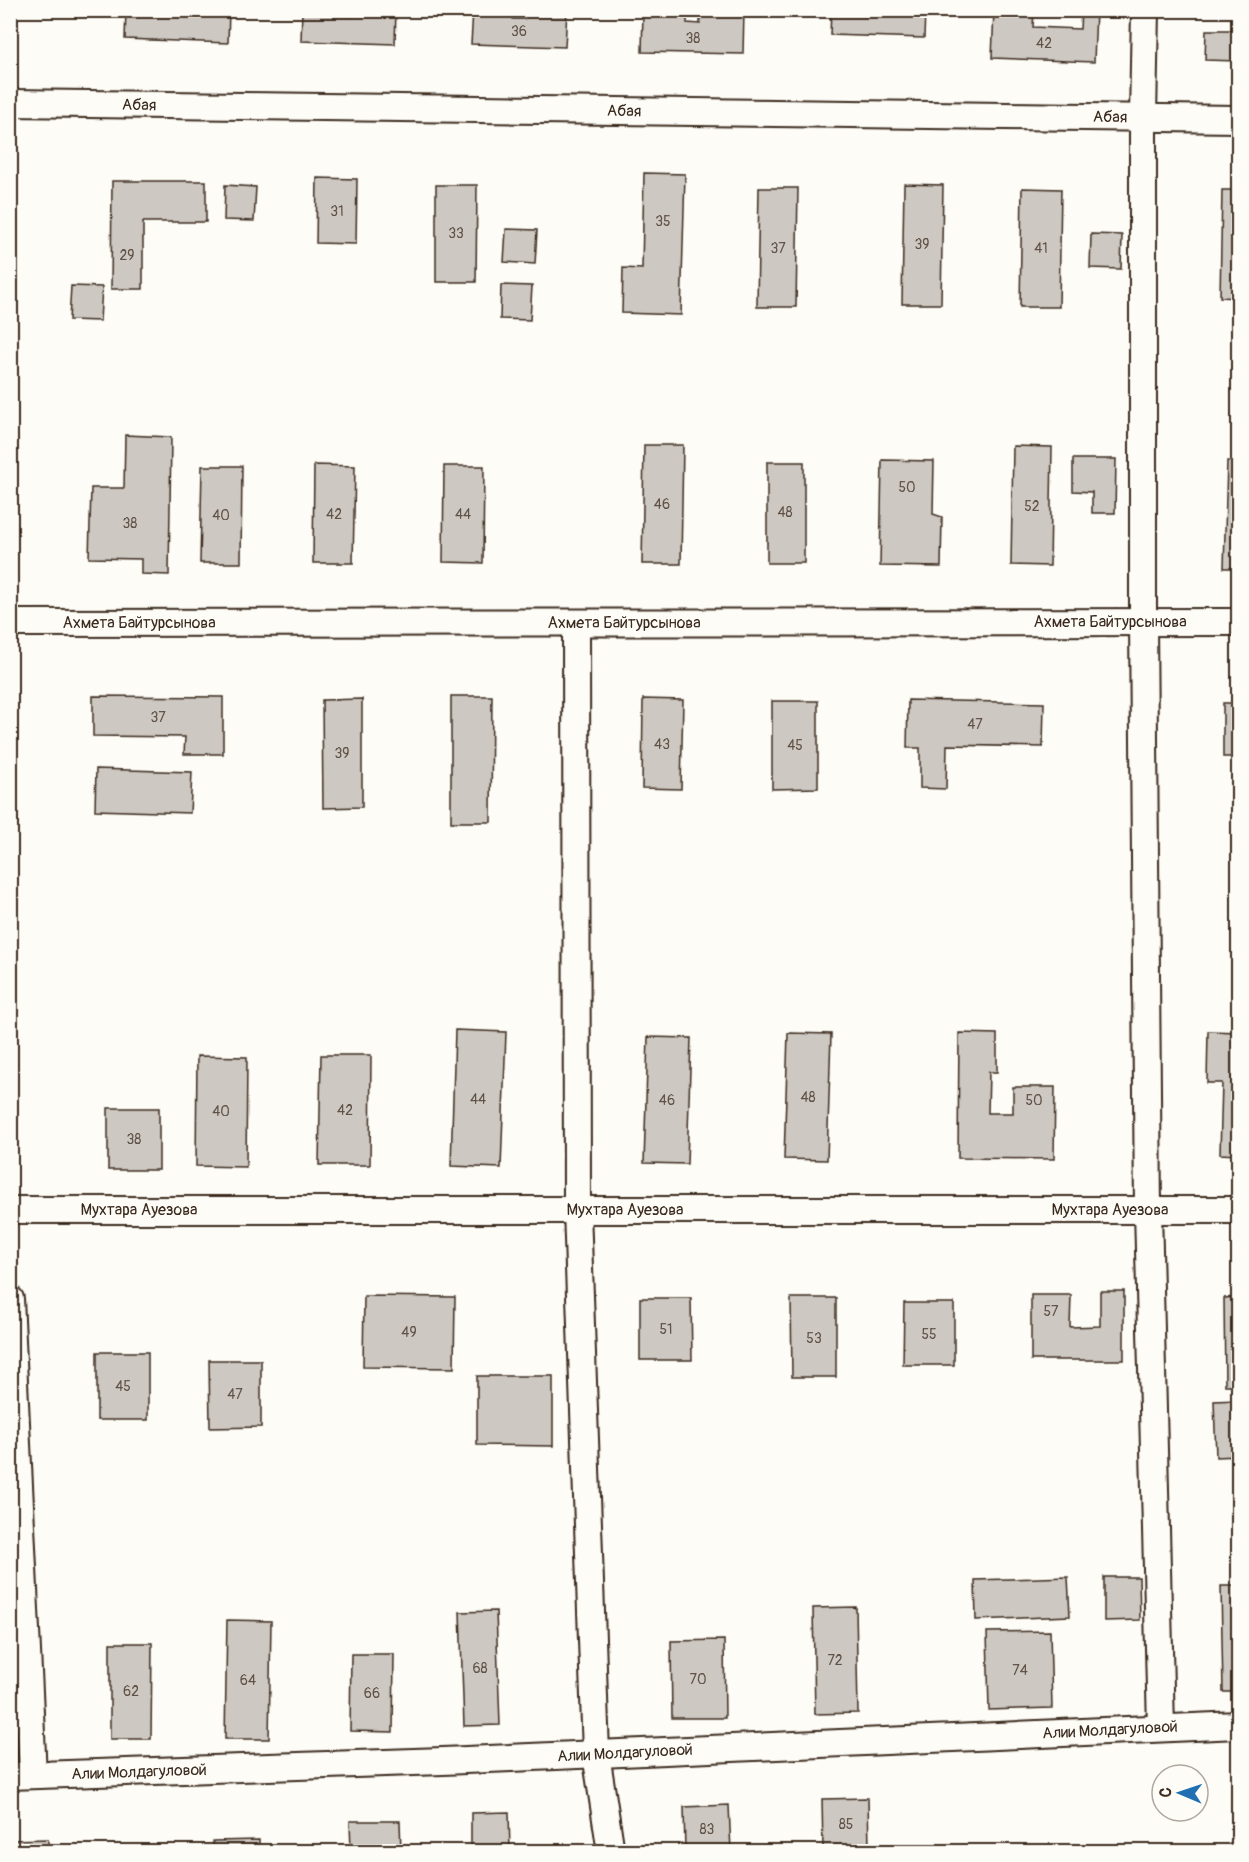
<svg xmlns="http://www.w3.org/2000/svg" width="1249" height="1862" font-family="Pangolin,sans-serif">
  <style>
    .building { fill: #cdc8c2; stroke: #3b2a1e; stroke-width: 1.5 }
    .lines { fill: none; stroke-linecap: round; stroke-linejoin: round }
    .minor-casing { stroke: #3b2a1e; stroke-width: 30 }
    .minor { stroke: #fdfcf7; stroke-width: 26 }
    .labels { text-anchor: middle; dominant-baseline: central; stroke-width: 5; stroke-linejoin: round; paint-order: stroke }
    .number-label { font-size: 14px; fill: #605247 }
    .street-label { font-size: 16px; fill: #3b2a1e; stroke: #fdfcf7 }
  </style>
  <rect width="100%" height="100%" fill="#fdfcf7"/>
  <filter id="ink" filterUnits="userSpaceOnUse"><feTurbulence type="fractalNoise" baseFrequency=".0167" numOctaves="2"/><feDisplacementMap in="SourceGraphic" scale="12" xChannelSelector="R" yChannelSelector="G"/><feConvolveMatrix kernelMatrix="1 2 1 2 8 2 1 2 1" color-interpolation-filters="sRGB"/></filter>
  <g filter="url(#ink)">
    <g class="building">
      <polygon points="126,10 175,10 175,15 187,15 187,10 229,10 228,43 125,39"/>
      <polygon points="302,10 342,10 342,15 353,16 353,10 396,10 395,44 301,41"/>
      <polygon points="473,10 513,10 513,19 524,19 524,10 567,10 565,47 471,44"/>
      <polygon points="700,10 744,10 743,54 642,52 643,13 687,14 687,23 700,24"/>
      <polygon points="831,10 925,10 924,38 830,35"/>
      <polygon points="994,10 1034,10 1033,27 1080,29 1081,10 1096,10 1094,62 992,58"/>
      <polygon points="1206,30 1238,30 1238,61 1205,60"/>
      <polygon points="644,173 685,174 681,315 622,313 623,268 642,269"/>
      <polygon points="317,178 357,179 356,244 316,243"/>
      <polygon points="112,181 206,181 206,222 143,222 143,289 111,289"/>
      <polygon points="904,184 943,185 941,304 902,304"/>
      <polygon points="225,185 256,187 254,221 224,220"/>
      <polygon points="436,185 477,185 476,282 436,282"/>
      <polygon points="759,188 798,188 796,307 757,307"/>
      <polygon points="1022,188 1061,189 1059,307 1020,307"/>
      <polygon points="1222,190 1238,190 1238,298 1220,297"/>
      <polygon points="506,229 537,230 535,264 504,262"/>
      <polygon points="1091,234 1122,235 1121,269 1090,268"/>
      <polygon points="501,285 532,286 530,320 500,319"/>
      <polygon points="71,286 102,287 100,321 69,320"/>
      <polygon points="125,435 171,437 169,575 141,574 141,559 89,558 91,488 124,488"/>
      <polygon points="644,445 683,445 681,564 642,564"/>
      <polygon points="1013,446 1052,447 1050,566 1011,565"/>
      <polygon points="1073,459 1116,459 1115,513 1092,513 1092,492 1073,491"/>
      <polygon points="882,460 934,461 933,514 942,517 941,567 880,566"/>
      <polygon points="1227,461 1238,461 1238,568 1224,568"/>
      <rect x="767" y="462" width="37" height="101"/>
      <polygon points="314,465 355,466 353,563 313,563"/>
      <polygon points="202,466 242,466 241,563 200,563"/>
      <polygon points="444,466 484,466 483,563 443,562"/>
      <polygon points="93,696 223,697 223,754 184,754 185,737 93,736"/>
      <polygon points="451,696 492,696 491,822 451,822"/>
      <polygon points="362,699 362,807 323,808 322,700"/>
      <polygon points="643,699 683,700 681,789 642,788"/>
      <polygon points="908,700 1044,703 1043,747 947,745 946,789 920,788 920,748 907,748"/>
      <polygon points="772,701 818,701 818,788 772,789"/>
      <rect x="1223" y="703" width="15" height="54"/>
      <polygon points="96,769 192,772 190,813 95,810"/>
      <polygon points="455,1030 506,1032 501,1168 451,1166"/>
      <polygon points="1208,1031 1238,1032 1238,1155 1220,1154 1222,1083 1207,1083"/>
      <polygon points="788,1033 831,1034 827,1160 784,1159"/>
      <polygon points="959,1033 997,1034 997,1072 989,1072 988,1113 1013,1113 1013,1087 1055,1087 1054,1159 958,1158"/>
      <polygon points="648,1037 691,1038 687,1164 644,1163"/>
      <polygon points="321,1055 371,1055 370,1165 319,1165"/>
      <polygon points="197,1056 247,1057 246,1167 196,1166"/>
      <rect x="108" y="1108" width="51" height="62"/>
      <polygon points="1100,1291 1124,1291 1124,1360 1031,1360 1031,1295 1071,1295 1070,1327 1100,1326"/>
      <polygon points="364,1296 455,1297 454,1368 363,1367"/>
      <polygon points="1238,1297 1238,1385 1225,1385 1224,1298"/>
      <polygon points="640,1298 691,1298 692,1360 640,1360"/>
      <polygon points="791,1298 836,1298 836,1377 792,1377"/>
      <polygon points="904,1303 954,1303 954,1365 903,1365"/>
      <rect x="97" y="1352" width="51" height="68"/>
      <polygon points="209,1360 261,1360 261,1427 210,1428"/>
      <polygon points="477,1376 553,1376 553,1446 477,1445"/>
      <polygon points="1238,1400 1238,1456 1216,1457 1214,1401"/>
      <polygon points="1068,1577 1070,1616 976,1620 975,1580"/>
      <polygon points="1104,1577 1139,1577 1140,1620 1104,1621"/>
      <polygon points="1221,1586 1238,1586 1238,1692 1223,1692"/>
      <polygon points="856,1607 858,1713 815,1714 813,1608"/>
      <polygon points="496,1611 500,1725 464,1726 460,1612"/>
      <polygon points="227,1620 271,1621 269,1739 225,1739"/>
      <polygon points="1050,1631 1052,1708 989,1710 987,1632"/>
      <polygon points="724,1640 725,1718 672,1718 671,1641"/>
      <polygon points="110,1643 152,1643 151,1739 110,1739"/>
      <polygon points="351,1654 394,1654 393,1732 350,1731"/>
      <polygon points="868,1798 869,1850 823,1850 822,1799"/>
      <polygon points="729,1805 731,1852 685,1852 684,1807"/>
      <polygon points="509,1812 510,1852 471,1852 471,1813"/>
      <polygon points="350,1821 400,1821 401,1852 351,1852"/>
      <polygon points="48,1839 48,1852 10,1852 10,1840"/>
      <polygon points="259,1840 259,1852 213,1852 213,1841"/>
    </g>
    <g class="lines">
      <defs>
        <g id="minor">
          <polyline points="1145,10 1143,118 1143,622 1148,1210 1161,1728"/>
          <polyline points="10,103 1238,119"/>
          <polyline points="10,623 1238,622"/>
          <polyline points="576,623 577,1210 596,1754 611,1852"/>
          <polyline points="10,1210 1238,1210"/>
          <polyline points="10,1299 33,1775"/>
          <polyline points="10,1776 443,1761 1238,1725"/>
        </g>
      </defs>
      <use href="#minor" class="minor-casing"/>
      <use href="#minor" class="minor"/>
    </g>
  </g>
  <g class="labels">
    <g class="number-label">
      <text x="519" y="31">36</text>
      <text x="693" y="38">38</text>
      <text x="1044" y="43">42</text>
      <text x="337" y="211">31</text>
      <text x="663" y="221">35</text>
      <text x="456" y="233">33</text>
      <text x="922" y="244">39</text>
      <text x="778" y="248">37</text>
      <text x="1041" y="248">41</text>
      <text x="127" y="255">29</text>
      <text x="907" y="487">50</text>
      <text x="662" y="504">46</text>
      <text x="1032" y="506">52</text>
      <text x="785" y="512">48</text>
      <text x="334" y="514">42</text>
      <text x="463" y="514">44</text>
      <text x="221" y="515">40</text>
      <text x="130" y="523">38</text>
      <text x="158" y="717">37</text>
      <text x="975" y="724">47</text>
      <text x="662" y="744">43</text>
      <text x="795" y="745">45</text>
      <text x="342" y="753">39</text>
      <text x="808" y="1097">48</text>
      <text x="478" y="1099">44</text>
      <text x="667" y="1100">46</text>
      <text x="1034" y="1100">50</text>
      <text x="345" y="1110">42</text>
      <text x="221" y="1111">40</text>
      <text x="134" y="1139">38</text>
      <text x="1051" y="1311">57</text>
      <text x="666" y="1329">51</text>
      <text x="409" y="1332">49</text>
      <text x="929" y="1334">55</text>
      <text x="814" y="1338">53</text>
      <text x="123" y="1386">45</text>
      <text x="235" y="1394">47</text>
      <text x="835" y="1660">72</text>
      <text x="480" y="1668">68</text>
      <text x="1020" y="1670">74</text>
      <text x="698" y="1679">70</text>
      <text x="248" y="1680">64</text>
      <text x="131" y="1691">62</text>
      <text x="372" y="1693">66</text>
      <text x="846" y="1824">85</text>
      <text x="707" y="1829">83</text>
    </g>
    <g class="street-label">
      <text transform="translate(139 105) rotate(1)">Абая</text>
      <text transform="translate(624 111) rotate(1)">Абая</text>
      <text transform="translate(1110 117) rotate(1)">Абая</text>
      <text x="1110" y="622">Ахмета Байтурсынова</text>
      <text x="139" y="623">Ахмета Байтурсынова</text>
      <text x="624" y="623">Ахмета Байтурсынова</text>
      <text x="139" y="1210">Мухтара Ауезова</text>
      <text x="625" y="1210">Мухтара Ауезова</text>
      <text x="1110" y="1210">Мухтара Ауезова</text>
      <text transform="translate(1110 1730) rotate(-3)">Алии Молдагуловой</text>
      <text transform="translate(625 1753) rotate(-3)">Алии Молдагуловой</text>
      <text transform="translate(139 1772) rotate(-2)">Алии Молдагуловой</text>
    </g>
  </g>
  <rect width="1249" height="1862" fill="none" stroke="#fdfcf7" stroke-width="36"/>
  <rect x="18" y="18" width="1213" height="1826" fill="none" stroke="#3b2a1e" stroke-width="2" filter="url(#ink)"/>
  <g transform="translate(1180 1793) rotate(272)"><circle r="28" fill="#fdfcf7" stroke="#afa8a0" stroke-width="1.5"/>
  <path d="M0-4.5L10 22L0 15L-10 22Z" fill="#1f6fb2"/>
  <text y="-9" font-size="16" font-weight="bold" text-anchor="middle" fill="#3b2a1e">С</text>
  </g>
</svg>
